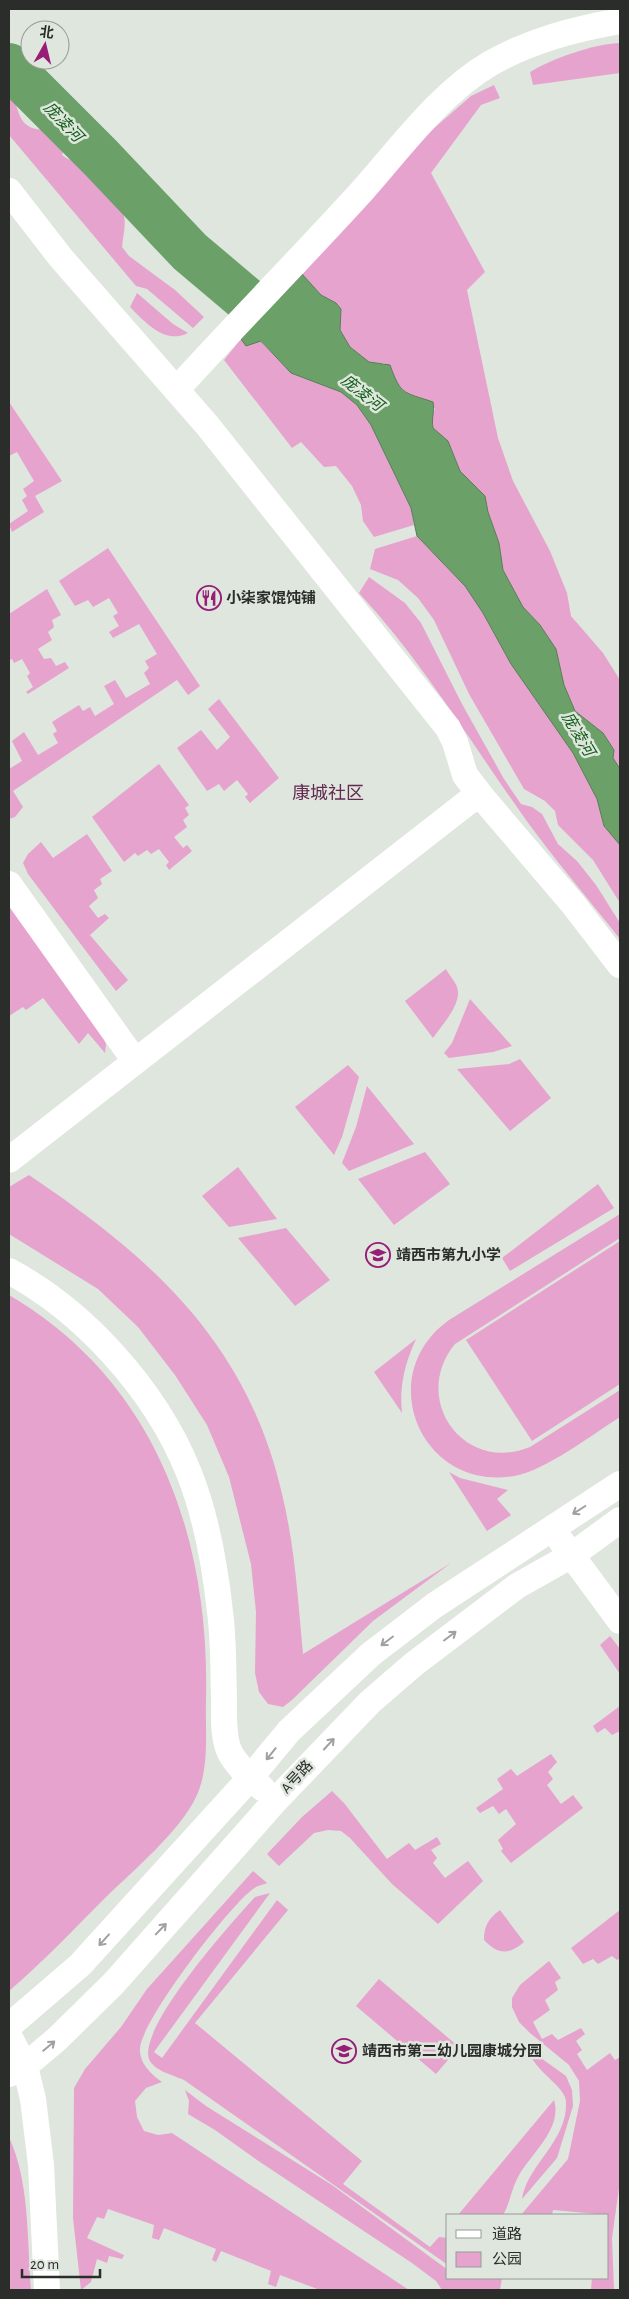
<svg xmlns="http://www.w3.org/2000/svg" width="629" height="2299" font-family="'Alegreya Sans','Noto Sans SC',sans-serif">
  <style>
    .green { fill: #e6a3ce }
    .water { fill: #6ba069; stroke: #587e56 }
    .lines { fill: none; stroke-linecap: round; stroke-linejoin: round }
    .river { stroke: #6ba069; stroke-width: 46 }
    .minor { stroke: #fff; stroke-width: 26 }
    .oneway { stroke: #9fa09f }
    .labels { text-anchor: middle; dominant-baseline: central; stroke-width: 5; stroke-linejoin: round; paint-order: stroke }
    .poi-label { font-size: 15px; font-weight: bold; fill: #2a2d2a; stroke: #dfe6de; text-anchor: start }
    .street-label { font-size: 15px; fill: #2a2d2a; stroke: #dfe6de }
    .water-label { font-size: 16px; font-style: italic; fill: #125e16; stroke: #dfe6de }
    .quarter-label { font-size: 18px; fill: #642951; stroke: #dfe6de }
  </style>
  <rect width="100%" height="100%" fill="#dfe6de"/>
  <g class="green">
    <path d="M620 43V73L533 85 530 72C553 58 594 44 620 43Z"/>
    <path d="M494 85 500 98 481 105 431 173 485 272 467 290 498 438 513 481 550 551 567 593 571 616 603 653 620 680V769L613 758 614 750 603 733 575 711 564 685 556 649 540 625 523 607 503 570 499 543 488 512 485 496 460 471 448 441 433 428 431 418 435 409 425 399C400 397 397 379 384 363L375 364 369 362 350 347 340 330 341 309 336 303 321 295 302 274 416 144 471 96Z"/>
    <path d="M9 91C18 101 16 117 27 125 41 136 56 120 66 143L62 155C71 163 80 160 90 165 105 173 122 199 124 216 126 226 123 236 122 247L129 256 175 290 204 317 193 328 147 289 136 286 9 135Z"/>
    <path d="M137 293 173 324 188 333C165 345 145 322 130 307Z"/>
    <polygon points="241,339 261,341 291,373 341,392 357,405 371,425 392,468 411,508 414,525 374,537 363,521 361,505 352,486 336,466 324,467 301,442 292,448 224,360"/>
    <polygon points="9,402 62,481 35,496 44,512 12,532 9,524 28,511 22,500 27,496 23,489 34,481 17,452 9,456"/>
    <polygon points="417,536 465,586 483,613 511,664 573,753 597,799 604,826 620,845 620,903 593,860 558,825 555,811 545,801 524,789 469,694 434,620 418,598 398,580 370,569 375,549"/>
    <polygon points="108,548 200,686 188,695 177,680 13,791 23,807 15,817 9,819 9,769 22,761 12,741 24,732 38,755 58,743 53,734 57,731 52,722 79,705 83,711 90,707 95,716 114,704 104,686 115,680 126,698 150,684 144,673 149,668 145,661 157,654 139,624 113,638 109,632 119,626 113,616 118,613 109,598 93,607 88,600 75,606 59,581"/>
    <path d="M369 577 405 603 421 623 462 704 504 779 521 804 532 807 542 814 558 844 577 861 596 885 620 923V939C589 900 556 861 526 820 471 743 423 662 359 593Z"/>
    <polygon points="47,589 61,615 52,620 54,627 48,632 52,640 38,649 44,659 51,658 56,666 65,662 69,668 28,694 26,692 33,687 27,676 30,673 22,659 14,663 12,659 9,660 9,614"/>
    <polygon points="219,699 279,778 250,803 245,797 248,794 237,780 224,791 219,784 207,791 177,748 201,730 217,750 230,737 208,709"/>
    <polygon points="159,764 189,805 185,808 189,815 183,820 187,827 174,837 183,848 187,845 192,851 169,870 166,865 169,862 159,849 151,854 147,850 138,856 135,853 124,862 92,817"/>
    <polygon points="87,834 112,871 100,879 102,884 94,890 98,898 89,906 98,918 105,914 109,918 90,935 128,980 116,991 28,874 23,863 28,854 41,842 53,858"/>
    <polygon points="9,904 102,1035 106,1044 105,1053 88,1033 79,1044 43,998 26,1010 23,1007 9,1016"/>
    <path d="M446 969C449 975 455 981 457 987 463 1003 442 1025 433 1038L405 1001Z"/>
    <polygon points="470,999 512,1046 493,1052 449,1058 444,1053 452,1043"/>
    <polygon points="520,1059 551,1098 510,1131 457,1069 509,1064"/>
    <polygon points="348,1065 359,1077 342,1137 334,1155 295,1107"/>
    <polygon points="367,1086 414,1144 349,1171 342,1163 356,1127"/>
    <polygon points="425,1152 450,1184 394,1225 358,1179"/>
    <polygon points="238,1167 277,1219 229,1227 202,1196"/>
    <path d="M29 1175C152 1258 247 1342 282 1494 295 1547 298 1600 303 1654L451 1563 373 1621 292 1700 283 1707 268 1704 259 1692 255 1673 256 1612 251 1564 229 1477 207 1425 175 1375 138 1327 98 1289 9 1234V1187Z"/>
    <polygon points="598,1184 614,1208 510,1271 502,1258"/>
    <path d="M620 1214V1238L455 1344C410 1399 464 1474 530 1447L620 1390V1417C593 1434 545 1471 514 1476 421 1492 372 1375 449 1320Z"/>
    <polygon points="286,1228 330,1280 295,1306 238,1238"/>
    <polygon points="620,1241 620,1384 532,1441 466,1340"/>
    <path d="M9 1295C156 1381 210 1537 206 1700 205 1731 210 1768 196 1797 180 1831 134 1870 106 1897 74 1929 43 1962 9 1991Z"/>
    <path d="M416 1339C405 1363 399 1386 402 1413L374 1372Z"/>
    <polygon points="449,1472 460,1478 508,1490 497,1499 511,1515 487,1531"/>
    <polygon points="610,1636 620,1649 620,1674 600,1645"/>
    <polygon points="620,1706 620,1731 612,1735 605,1728 597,1733 593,1726"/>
    <polygon points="551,1754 557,1762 548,1772 553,1779 547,1785 561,1804 573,1795 583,1808 511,1863 501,1851 503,1849 498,1840 516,1824 506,1809 499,1814 493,1806 480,1813 476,1808 503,1789 497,1779 511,1769 517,1776"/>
    <polygon points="332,1791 344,1803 387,1859 409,1843 415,1850 437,1837 441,1844 431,1850 437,1858 433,1863 445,1878 468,1861 483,1881 438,1924 392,1884 350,1838 341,1831 328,1830 314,1833 279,1866 267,1854 302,1817"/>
    <path d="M253 1871 267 1883C263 1885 256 1886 253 1889 229 1906 142 2020 140 2048 139 2063 151 2074 162 2082L146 2088 135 2101 137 2117 144 2131 158 2135 172 2133 409 2290H320L280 2275 276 2287 268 2284 271 2271 221 2251 216 2262 212 2260 216 2249 164 2228 159 2240 152 2238 154 2225 108 2209 104 2219 97 2217 87 2238 124 2255 122 2259 109 2256 107 2263 97 2259 91 2282 81 2290 73 2218 74 2088 85 2069 121 2027 147 1989Z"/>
    <path d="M270 1893 154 2052 162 2058 277 1900 288 1910 195 2023 362 2161 343 2184 430 2247 439 2237 448 2238V2265L184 2080C173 2075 154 2071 149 2059 138 2027 232 1922 255 1897Z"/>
    <path d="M500 1910 524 1942C509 1955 498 1955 484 1940 484 1926 488 1919 500 1910Z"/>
    <polygon points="620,1910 620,1958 617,1960 612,1956 598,1964 593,1959 583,1964 571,1948"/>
    <polygon points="549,1961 561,1978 555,1982 558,1990 545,2000 550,2010 533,2022 542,2039 552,2034 558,2040 581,2028 585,2034 576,2041 582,2050 577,2054 587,2070 610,2053 615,2060 620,2057 620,2181 612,2238 614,2290 591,2290 592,2278 608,2278 608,2215 553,2210 552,2215 521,2215 568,2159 580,2101 579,2081 569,2065 530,2033 519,2022 512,2007 512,1998 520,1985"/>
    <polygon points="379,1979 459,2047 436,2074 356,2006"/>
    <path d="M527 2048 566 2076 572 2090 573 2106 557 2158 522 2199C527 2165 568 2141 566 2102 566 2086 534 2072 527 2048Z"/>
    <polygon points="185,2090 206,2106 332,2185 448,2270 448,2278 502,2278 500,2290 442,2290 436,2281 412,2263 257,2160 215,2130 188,2114 189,2101"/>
    <path d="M554 2100C563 2130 529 2155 517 2179 511 2191 510 2203 503 2215H458Z"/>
    <path d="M9 2137C30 2183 27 2240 31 2290H9Z"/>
  </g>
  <path class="water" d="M302 274 321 295 336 303 341 309 340 330 350 347 369 362 390 365C401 396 404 392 433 402 435 411 431 418 433 428L448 441 460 471 485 496 488 512 499 543 503 570 523 607 540 625 556 649 564 685 575 711 603 733 614 750 613 758 620 769V845L604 826 597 799 573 753 511 664 483 613 465 586 417 536 411 508 371 425 357 405 341 392 291 373 261 341 246 346 241 339Z"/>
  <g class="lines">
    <polyline class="river" points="9,66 100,157 190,252 293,339"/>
    <g class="minor">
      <polyline points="9,191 61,258 207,425 448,728 455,742 465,775 481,796 573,904 620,965"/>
      <path d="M177 389C238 322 302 257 363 190 401 147 441 92 491 63 532 40 575 29 620 21"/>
      <polyline points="9,884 135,1061"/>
      <polyline points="9,1160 468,802 481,796"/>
      <path d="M9 1271C48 1292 82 1320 112 1353 184 1432 209 1507 220 1612 224 1641 223 1670 224 1699 224 1715 223 1733 228 1748 233 1763 251 1778 262 1788"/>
      <polyline points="561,1541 620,1621"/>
      <polyline points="9,2026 80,1965 250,1778 289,1731 371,1654 435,1605 620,1484"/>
      <polyline points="9,2036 25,2066 33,2099 41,2165 47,2290"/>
      <polyline points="9,2074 25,2066 57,2039 114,1983 276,1800 370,1702 414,1664 517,1586 572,1555 620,1520"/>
    </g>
  </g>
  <defs><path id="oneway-shaft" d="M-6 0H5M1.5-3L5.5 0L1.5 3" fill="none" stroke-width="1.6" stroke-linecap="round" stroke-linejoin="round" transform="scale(1.25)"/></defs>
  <g class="oneway">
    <use href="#oneway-shaft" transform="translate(579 1510) rotate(148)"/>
    <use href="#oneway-shaft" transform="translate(450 1636) rotate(-37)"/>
    <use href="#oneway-shaft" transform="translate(387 1641) rotate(143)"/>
    <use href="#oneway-shaft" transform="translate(329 1744) rotate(-47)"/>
    <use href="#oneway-shaft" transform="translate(271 1754) rotate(129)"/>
    <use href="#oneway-shaft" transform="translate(161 1929) rotate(-46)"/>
    <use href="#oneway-shaft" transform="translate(104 1940) rotate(132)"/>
    <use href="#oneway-shaft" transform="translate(49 2046) rotate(-40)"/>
  </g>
  <defs>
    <symbol id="restaurant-ring" viewBox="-11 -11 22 22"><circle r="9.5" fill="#dfe6de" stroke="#971d77" stroke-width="1.5"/><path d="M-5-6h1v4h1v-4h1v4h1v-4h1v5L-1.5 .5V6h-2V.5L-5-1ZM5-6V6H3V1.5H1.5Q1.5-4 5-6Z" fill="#971d77"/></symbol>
    <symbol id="school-ring" viewBox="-11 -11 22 22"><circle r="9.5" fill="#dfe6de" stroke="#971d77" stroke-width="1.5"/><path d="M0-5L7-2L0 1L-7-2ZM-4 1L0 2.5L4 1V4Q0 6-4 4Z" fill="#971d77"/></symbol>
  </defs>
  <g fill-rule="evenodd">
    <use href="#restaurant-ring" x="195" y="584" width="28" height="28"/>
    <use href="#school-ring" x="364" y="1241" width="28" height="28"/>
    <use href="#school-ring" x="330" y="2037" width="28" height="28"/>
  </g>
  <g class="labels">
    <g class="poi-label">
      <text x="226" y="598">小柒家馄饨铺</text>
      <text x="396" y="1255">靖西市第九小学</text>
      <text x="362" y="2051">靖西市第二幼儿园康城分园</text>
    </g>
    <g class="street-label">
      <text transform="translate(297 1777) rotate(-47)">A号路</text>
    </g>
    <g class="water-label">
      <text transform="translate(63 122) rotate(46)">庞凌河</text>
      <text transform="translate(362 393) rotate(38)">庞凌河</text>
      <text transform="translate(578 734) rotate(59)">庞凌河</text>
    </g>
    <g class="quarter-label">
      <text x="328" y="794">康城社区</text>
    </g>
  </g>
  <rect width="629" height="2299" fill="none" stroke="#2a2d2a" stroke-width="20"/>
  <rect x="446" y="2214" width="162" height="65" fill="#dfe6de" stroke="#979c96"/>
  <rect x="456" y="2230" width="25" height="8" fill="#ffffff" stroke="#979c96"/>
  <text x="492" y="2239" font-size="15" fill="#2a2d2a">道路</text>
  <rect x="456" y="2252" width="25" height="15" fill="#e6a3ce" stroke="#979c96"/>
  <text x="492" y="2264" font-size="15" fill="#2a2d2a">公园</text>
  <g transform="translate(45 45) rotate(8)"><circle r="24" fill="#dfe6de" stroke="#979c96"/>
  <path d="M0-4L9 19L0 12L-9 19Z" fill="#971d77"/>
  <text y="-8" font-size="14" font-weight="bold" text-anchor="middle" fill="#2a2d2a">北</text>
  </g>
  <path d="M22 2269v8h78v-8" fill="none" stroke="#2a2d2a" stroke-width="2.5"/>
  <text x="30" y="2269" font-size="15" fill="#2a2d2a" stroke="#dfe6de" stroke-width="4" paint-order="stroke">20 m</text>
</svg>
